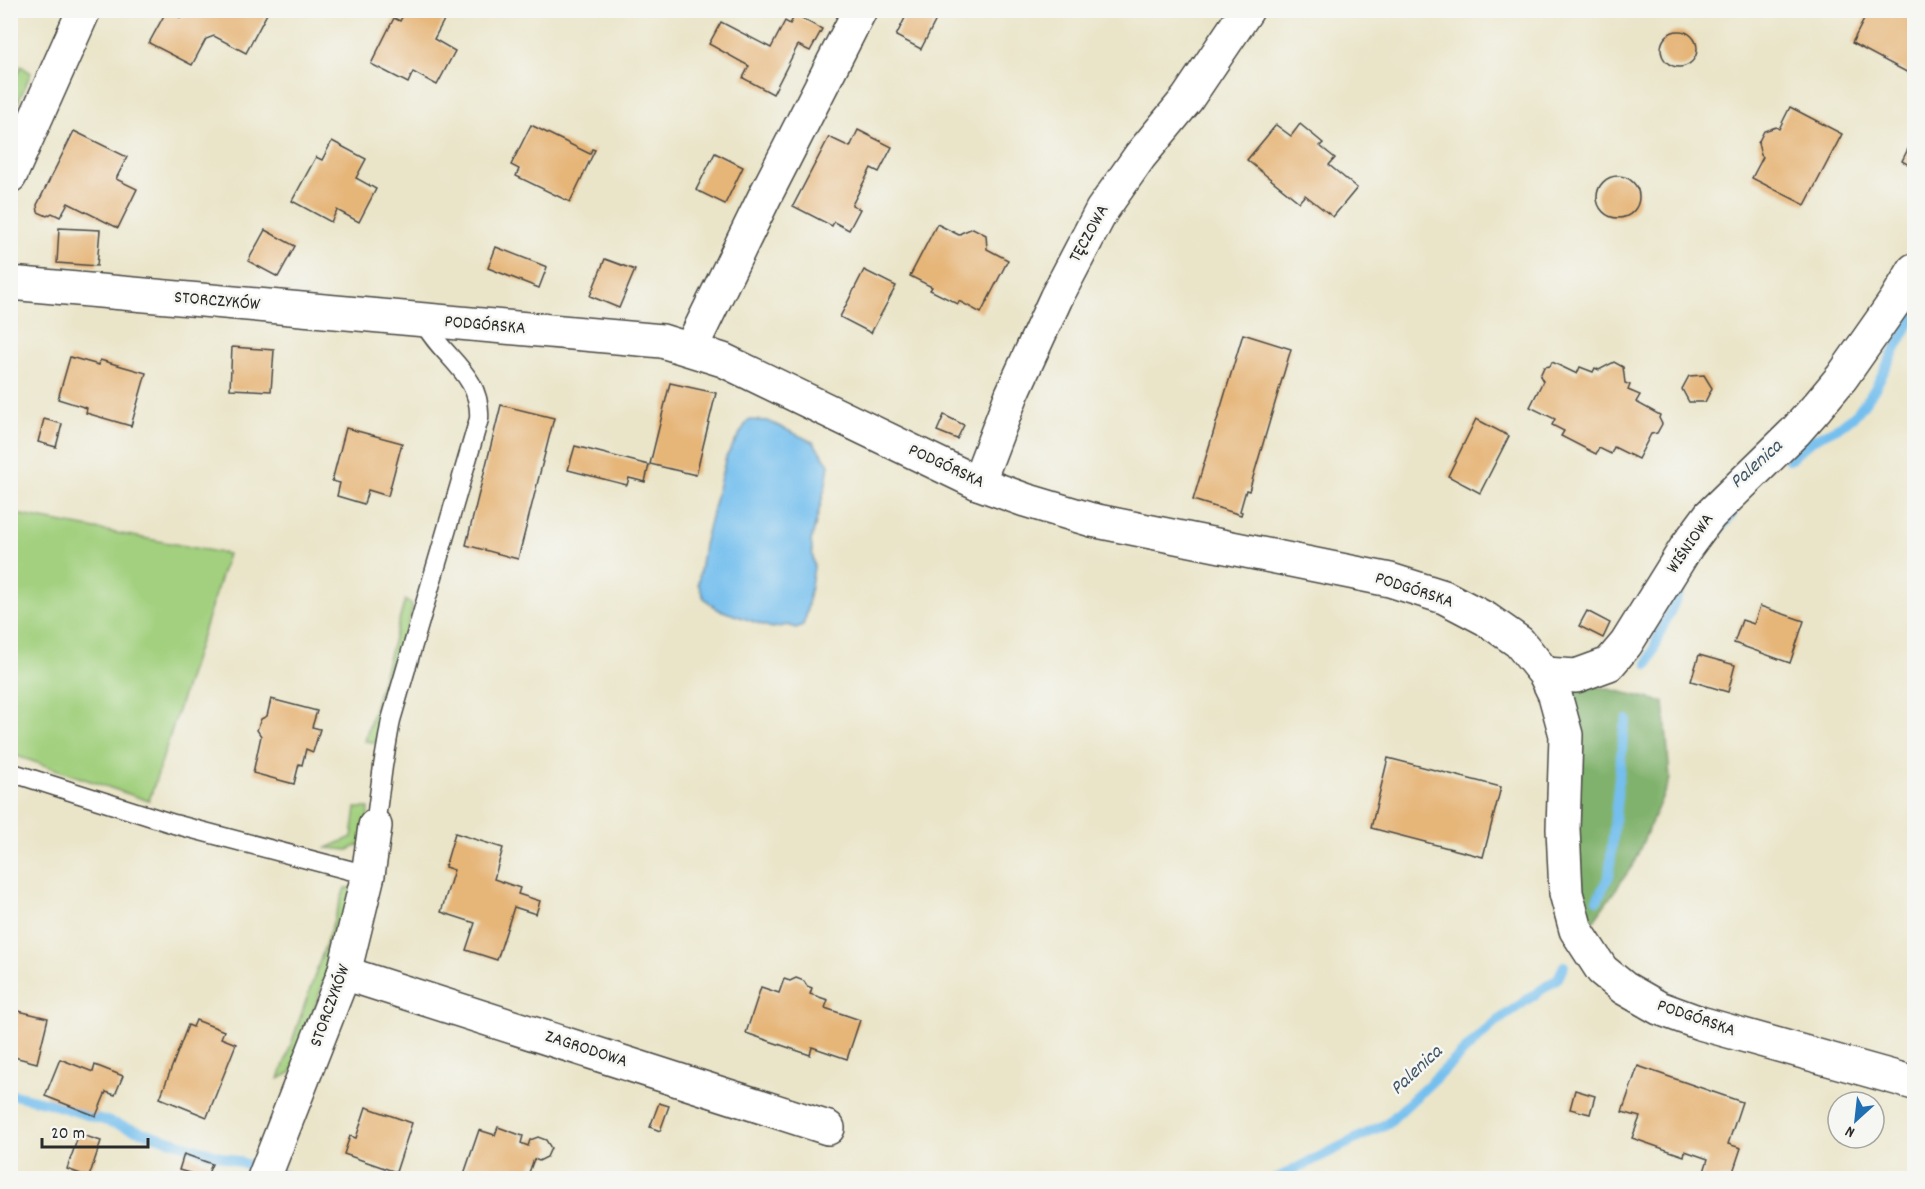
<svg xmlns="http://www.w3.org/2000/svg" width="1925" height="1189" font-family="Dekko,sans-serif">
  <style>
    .green { fill: #a2d07e; stroke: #667e54; stroke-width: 1.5 }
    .forest { fill: #81b26d; stroke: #566e4c; stroke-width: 1.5 }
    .water { fill: #75bfee; stroke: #50758c; stroke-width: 1.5 }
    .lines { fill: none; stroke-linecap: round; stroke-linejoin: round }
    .stream { stroke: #75bfee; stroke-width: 10 }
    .building { fill: #e6b578 }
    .lane-casing { stroke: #484743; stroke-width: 21 }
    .street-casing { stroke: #484743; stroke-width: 36 }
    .lane { stroke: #fff; stroke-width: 18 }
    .street { stroke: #fff; stroke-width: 33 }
    .labels { text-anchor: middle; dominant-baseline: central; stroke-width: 5; stroke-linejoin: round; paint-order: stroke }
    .street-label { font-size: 18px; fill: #2b2b2b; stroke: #f6f6f2 }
    .water-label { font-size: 20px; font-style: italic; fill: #415766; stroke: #f6f6f2 }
  </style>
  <rect width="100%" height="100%" fill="#f6f6f2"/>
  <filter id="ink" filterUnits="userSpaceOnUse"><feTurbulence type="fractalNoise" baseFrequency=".0167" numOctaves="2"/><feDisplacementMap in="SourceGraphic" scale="12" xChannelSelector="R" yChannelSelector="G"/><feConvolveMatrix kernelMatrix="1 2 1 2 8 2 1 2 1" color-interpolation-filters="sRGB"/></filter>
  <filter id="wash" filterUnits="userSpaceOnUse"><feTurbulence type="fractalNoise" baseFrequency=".008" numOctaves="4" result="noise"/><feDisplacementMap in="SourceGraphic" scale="24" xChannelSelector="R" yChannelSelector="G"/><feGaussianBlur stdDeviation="1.35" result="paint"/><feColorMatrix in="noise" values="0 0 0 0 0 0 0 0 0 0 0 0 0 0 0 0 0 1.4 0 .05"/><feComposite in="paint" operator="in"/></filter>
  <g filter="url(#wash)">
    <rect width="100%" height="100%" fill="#eae5c9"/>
    <g class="green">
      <polygon points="21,66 31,73 11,118 11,88"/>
      <polygon points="16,514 228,554 149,801 11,754 10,532"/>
      <polygon points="405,600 413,606 377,743 365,741"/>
      <polygon points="356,808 369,808 364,843 348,850 327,848 352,837"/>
      <polygon points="345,888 357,888 292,1072 279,1079"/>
    </g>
    <polygon class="forest" points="1583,683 1664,702 1670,779 1633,865 1591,924 1575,893 1560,684"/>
    <polygon class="water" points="748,420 768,421 813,442 829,464 826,484 811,541 814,567 806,616 803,625 796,628 788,625 772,628 717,609 704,598 698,584 704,545 726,457"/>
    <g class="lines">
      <g class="stream">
        <polyline points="1789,460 1812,440 1841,426 1857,413 1874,390 1914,314"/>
        <polyline points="1708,544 1732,514"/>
        <polyline points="1648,664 1659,635 1690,569"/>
        <polyline points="1597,900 1609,876 1624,727 1627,720"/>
        <polyline points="10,1094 48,1103 292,1178"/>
        <polyline points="1277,1178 1388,1123 1493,1024 1558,978 1564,966"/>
      </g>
    </g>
    <g id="blocks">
      <g class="building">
        <polygon points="167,10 181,18 185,10 269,10 246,53 214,36 206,39 192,65 149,43"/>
        <polygon points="406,10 427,10 444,20 434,39 455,51 437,85 413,72 408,83 371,64 394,18 400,21"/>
        <polygon points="909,10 941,10 921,49 896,36"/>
        <polygon points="1869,10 1914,10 1914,25 1912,30 1914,32 1914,76 1852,43"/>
        <polygon points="795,15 822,29 810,51 798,45 773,94 743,78 749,66 709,44 721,22 771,48 785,21 790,24"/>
        <circle cx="1679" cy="49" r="18"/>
        <polygon points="1790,107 1842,134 1805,205 1752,178 1763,157 1761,155 1758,143 1764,131 1776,127 1779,129"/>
        <polygon points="1300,124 1323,143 1320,146 1335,158 1329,165 1357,188 1333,217 1305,195 1299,202 1247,160 1276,125 1291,136"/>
        <polygon points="531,125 590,154 592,149 595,150 570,202 516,176 519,169 511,165"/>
        <polygon points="858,130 892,147 879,172 871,168 852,205 860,209 849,230 834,222 832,226 793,206 829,137 850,147"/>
        <polygon points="74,131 127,157 116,179 137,189 118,228 68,203 60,217 52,213 47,216 38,212 37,205"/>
        <polygon points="1914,137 1914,168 1902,161"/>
        <polygon points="332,141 366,159 356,178 376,189 359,222 337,210 331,222 292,201 316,157 322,160"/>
        <polygon points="715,153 743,167 725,204 696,190"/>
        <circle cx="1618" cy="197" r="21"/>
        <polygon points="937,224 959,235 961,233 973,228 986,235 987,249 1008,260 981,313 959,301 958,304 930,290 932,287 910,276"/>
        <polygon points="59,228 100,230 97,266 57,263"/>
        <polygon points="265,230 295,246 278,277 248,261"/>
        <polygon points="496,247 547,267 539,288 488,268"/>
        <polygon points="605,259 635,270 619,308 590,296"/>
        <polygon points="864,270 896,286 871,333 840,317"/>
        <polygon points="1243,334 1291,349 1249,491 1246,490 1240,511 1242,512 1241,515 1193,500"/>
        <polygon points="232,347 274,350 271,391 230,389"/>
        <polygon points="70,357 99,365 100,360 146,373 131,426 86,413 87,408 58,399"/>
        <polygon points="1552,362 1577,374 1580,367 1593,372 1595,368 1599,370 1614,362 1623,367 1625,383 1630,385 1628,390 1640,395 1636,402 1660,415 1659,418 1662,424 1657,433 1651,434 1638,459 1614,447 1611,454 1599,448 1596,454 1561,436 1564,431 1552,425 1555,419 1530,407 1543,381 1540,376 1544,367 1550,366"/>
        <polygon points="1704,375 1712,388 1705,402 1689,402 1682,389 1689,376"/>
        <polygon points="670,383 716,393 696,475 650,464"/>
        <polygon points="501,405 554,418 518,559 466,545"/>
        <polygon points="944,415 964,425 957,439 937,431"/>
        <polygon points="44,419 62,424 56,447 38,442"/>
        <polygon points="1476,419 1509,436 1480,493 1448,476"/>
        <polygon points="346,428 402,443 388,496 368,490 364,504 337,496 340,483 332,481"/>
        <polygon points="575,446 649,465 645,482 629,478 627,485 568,470"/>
        <polygon points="1760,606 1804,621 1790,663 1734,643 1742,620 1754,624"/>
        <polygon points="1587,611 1610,623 1603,638 1579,626"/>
        <polygon points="1699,655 1735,665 1728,692 1691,681"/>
        <polygon points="271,699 317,711 312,727 320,729 313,752 306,749 302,765 299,764 294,784 253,773 261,736 257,730 261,719 267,716"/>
        <polygon points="1388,758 1501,787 1483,857 1371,828"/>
        <polygon points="455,833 503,848 494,879 520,888 518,894 540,901 536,914 514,907 497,960 466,950 475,923 441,912 454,870 445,867"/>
        <polygon points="796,978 804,981 807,986 812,988 810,994 828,1000 825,1008 860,1020 847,1059 812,1047 810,1055 746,1033 761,987 779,993 784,979 790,981"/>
        <polygon points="10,1009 48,1018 37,1063 10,1056"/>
        <polygon points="196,1020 224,1031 221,1038 236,1044 207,1117 160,1098 188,1025 193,1027"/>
        <polygon points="60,1059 93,1072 95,1065 123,1076 115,1095 106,1092 96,1116 45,1096"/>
        <polygon points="1638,1066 1742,1102 1728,1144 1741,1148 1731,1178 1702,1178 1708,1159 1685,1151 1684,1156 1632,1138 1640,1117 1622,1112"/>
        <polygon points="1575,1090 1595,1096 1590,1114 1570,1109"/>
        <polygon points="659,1103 669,1106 660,1131 650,1127"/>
        <polygon points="366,1107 412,1123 396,1172 344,1154 350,1136 356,1138"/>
        <polygon points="498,1127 523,1136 521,1143 528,1146 530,1140 538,1137 546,1140 551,1148 547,1157 539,1161 534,1159 527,1178 476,1178 464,1174 479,1130 495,1135"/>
        <polygon points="79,1134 101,1141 89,1177 67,1169"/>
        <polygon points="184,1154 212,1164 206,1178 179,1170"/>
      </g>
    </g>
  </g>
  <g filter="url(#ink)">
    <use href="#blocks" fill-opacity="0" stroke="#484743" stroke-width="1.5"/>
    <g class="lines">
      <defs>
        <g id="lane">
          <polyline points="10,772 174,824 368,875"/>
          <path d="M375 826 383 766 391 720 479 419C482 374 441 357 423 321"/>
        </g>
        <g id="street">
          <polyline points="10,176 84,10"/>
          <polyline points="10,283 662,341 723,360 978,483 1025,500 1092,520 1390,580 1444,597 1486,619 1519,642 1545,674 1555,695 1566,735 1563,829 1566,893 1576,930 1602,970 1624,988 1659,1008 1700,1023 1914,1083"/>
          <polyline points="691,348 765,196 860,10"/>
          <polyline points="978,483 1012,394 1056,298 1102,210 1140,156 1187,99 1247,10"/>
          <polyline points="1545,674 1576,676 1609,664 1626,644 1687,546 1710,515 1795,432 1817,407 1842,377 1896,300 1914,270"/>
          <polyline points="344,973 828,1128"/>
          <polyline points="264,1178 344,973 368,875 375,826"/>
        </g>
      </defs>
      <use href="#lane" class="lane-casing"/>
      <use href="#street" class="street-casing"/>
      <use href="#lane" class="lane"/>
      <use href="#street" class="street"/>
    </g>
  </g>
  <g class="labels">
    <g class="street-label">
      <text transform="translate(1090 234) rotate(-61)">TĘCZOWA</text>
      <text transform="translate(217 302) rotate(5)">STORCZYKÓW</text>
      <text transform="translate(485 326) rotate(5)">PODGÓRSKA</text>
      <text transform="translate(946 467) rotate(25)">PODGÓRSKA</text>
      <text transform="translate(1691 544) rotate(-55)">WIŚNIOWA</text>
      <text transform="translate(1414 591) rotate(18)">PODGÓRSKA</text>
      <text transform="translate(331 1006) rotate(-70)">STORCZYKÓW</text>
      <text transform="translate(1696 1019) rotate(19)">PODGÓRSKA</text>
      <text transform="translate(586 1050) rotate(18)">ZAGRODOWA</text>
    </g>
    <g class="water-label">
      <text transform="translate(1757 465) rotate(-42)">Palenica</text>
      <text transform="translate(1417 1071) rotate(-43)">Palenica</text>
    </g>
  </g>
  <rect width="1925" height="1189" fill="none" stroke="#f6f6f2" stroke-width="36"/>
  <g transform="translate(1856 1120) rotate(207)"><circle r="28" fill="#f6f6f2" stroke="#a5a5a2" stroke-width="1.5"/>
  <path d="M0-4.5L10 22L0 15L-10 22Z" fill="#1f6fb2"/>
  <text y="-9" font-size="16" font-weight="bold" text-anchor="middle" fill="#2b2b2b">N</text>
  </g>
  <path d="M42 1138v9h106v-9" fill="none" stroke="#2b2b2b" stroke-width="3"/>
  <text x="51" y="1138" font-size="18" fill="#2b2b2b" stroke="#f6f6f2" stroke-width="4.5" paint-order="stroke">20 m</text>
</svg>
